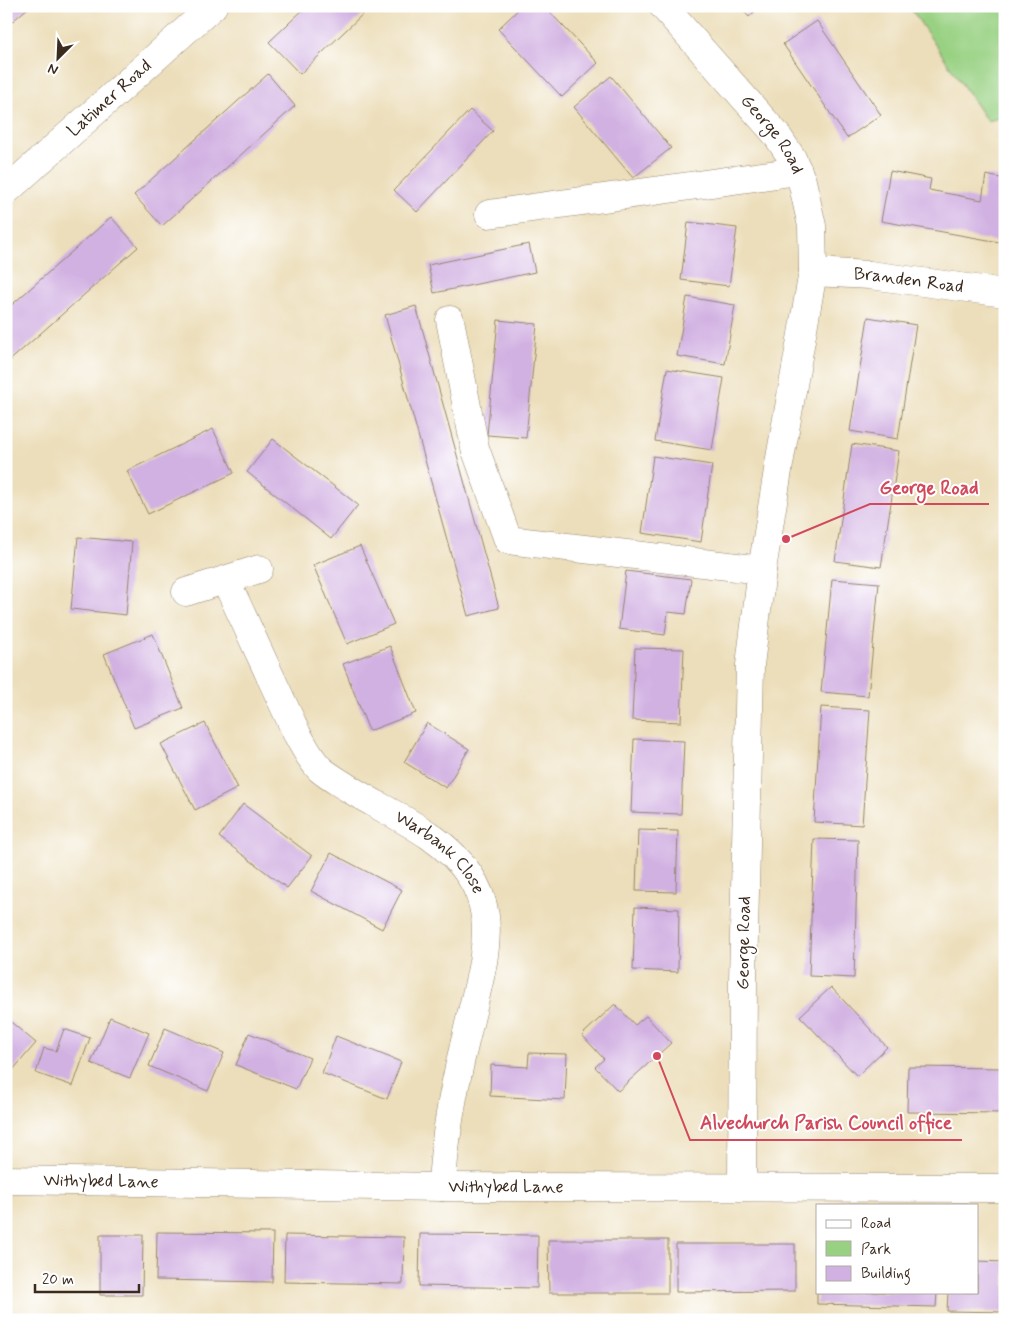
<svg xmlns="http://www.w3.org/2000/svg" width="1011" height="1326" font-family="Mynerve,sans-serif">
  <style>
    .green { fill: #99d183; stroke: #6a7e50 }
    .building { fill: #d1b1e2 }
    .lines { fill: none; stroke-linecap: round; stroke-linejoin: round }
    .minor-casing { stroke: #94846c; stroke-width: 29 }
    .minor { stroke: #fff; stroke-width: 28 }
    .labels { text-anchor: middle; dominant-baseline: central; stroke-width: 4; stroke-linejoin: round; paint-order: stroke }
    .street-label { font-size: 18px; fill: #3b2a1e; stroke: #fff }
    .leader { fill: none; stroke: #d1495b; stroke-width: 2 }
    .callout-dot { fill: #d1495b; stroke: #fff; stroke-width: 2 }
    .callout-label { font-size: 19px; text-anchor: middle; font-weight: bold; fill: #d1495b; stroke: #fff; stroke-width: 4; stroke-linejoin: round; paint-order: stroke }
  </style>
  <rect width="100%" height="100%" fill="#fff"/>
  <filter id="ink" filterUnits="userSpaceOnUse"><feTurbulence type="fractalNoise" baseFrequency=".02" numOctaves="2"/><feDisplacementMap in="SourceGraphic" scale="10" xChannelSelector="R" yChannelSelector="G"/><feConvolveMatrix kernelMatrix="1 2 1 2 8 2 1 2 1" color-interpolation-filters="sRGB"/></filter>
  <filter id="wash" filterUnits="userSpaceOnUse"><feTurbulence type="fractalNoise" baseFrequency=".0096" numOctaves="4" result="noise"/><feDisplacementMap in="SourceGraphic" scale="20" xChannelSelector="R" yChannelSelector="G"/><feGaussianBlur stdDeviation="1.12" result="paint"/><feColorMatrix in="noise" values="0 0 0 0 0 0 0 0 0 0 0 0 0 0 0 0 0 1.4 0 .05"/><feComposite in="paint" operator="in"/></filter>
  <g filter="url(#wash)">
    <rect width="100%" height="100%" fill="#ecdeba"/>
    <polygon class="green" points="909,6 1005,6 1005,117 987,121"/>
    <g id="blocks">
      <g class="building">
        <polygon points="6,6 30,6 6,27"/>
        <polygon points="307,6 363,6 367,10 300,74 269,42"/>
        <polygon points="522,6 544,6 598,63 562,97 498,29"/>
        <polygon points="739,6 760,6 749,17"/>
        <polygon points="817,21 881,115 847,138 783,44"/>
        <polygon points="268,74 295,106 162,226 134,195"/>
        <polygon points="611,76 671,148 633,178 574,107"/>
        <polygon points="470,110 493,131 417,212 394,190"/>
        <polygon points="890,171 931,179 929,190 982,200 986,175 1005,179 1005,243 881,221"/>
        <polygon points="111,217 138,247 6,364 6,310"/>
        <polygon points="688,222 737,228 729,286 681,280"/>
        <polygon points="529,244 535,272 434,293 428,265"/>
        <polygon points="687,297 735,305 725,364 677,356"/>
        <polygon points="416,306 499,608 468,616 385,315"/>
        <polygon points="868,317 916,325 898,439 850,431"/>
        <polygon points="498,320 537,324 526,438 487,435"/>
        <polygon points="667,369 724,378 712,450 655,441"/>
        <polygon points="213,429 234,473 148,514 127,471"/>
        <polygon points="273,439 358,505 331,539 247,472"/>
        <polygon points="852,444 899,451 881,567 835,561"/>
        <polygon points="653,456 712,465 701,542 642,533"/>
        <polygon points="78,537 132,542 126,615 71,609"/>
        <polygon points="360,546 394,624 347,644 313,565"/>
        <polygon points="626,571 691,579 686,614 668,612 665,635 619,629"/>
        <polygon points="832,579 879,583 868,696 821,692"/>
        <polygon points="153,634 183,708 134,728 104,654"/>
        <polygon points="390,646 416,713 369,731 343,664"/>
        <polygon points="635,648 684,649 681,722 632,720"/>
        <polygon points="821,707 870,710 862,825 814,822"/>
        <polygon points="205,723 238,788 195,810 161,744"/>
        <polygon points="427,723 469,749 446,788 404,762"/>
        <polygon points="634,739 684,741 681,814 631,812"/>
        <polygon points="243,804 312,856 287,888 219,837"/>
        <polygon points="638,830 678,831 676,892 636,891"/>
        <polygon points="814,839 858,840 854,978 809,976"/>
        <polygon points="331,853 402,890 382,929 311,891"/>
        <polygon points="635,907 679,909 678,972 633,970"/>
        <polygon points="831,987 887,1047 857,1076 800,1016"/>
        <polygon points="615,1004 635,1025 646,1016 671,1043 618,1091 595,1067 604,1059 582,1035"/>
        <polygon points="110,1017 149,1033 130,1078 91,1063"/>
        <polygon points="6,1018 36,1043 12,1071 6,1066"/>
        <polygon points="165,1028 224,1053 208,1091 149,1066"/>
        <polygon points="64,1029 90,1038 73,1086 36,1073 44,1048 56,1051"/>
        <polygon points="249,1033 310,1058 296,1089 236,1065"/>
        <polygon points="336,1036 401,1062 387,1099 322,1073"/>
        <polygon points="529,1053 567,1054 565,1100 490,1096 491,1065 528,1067"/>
        <polygon points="908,1067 1005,1068 1005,1113 907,1112"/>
        <polygon points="157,1232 273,1233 272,1282 156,1280"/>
        <polygon points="420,1234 538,1235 537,1288 419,1286"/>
        <polygon points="100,1235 143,1235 142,1295 100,1295"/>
        <polygon points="285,1235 404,1237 403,1284 284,1282"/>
        <polygon points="548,1240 668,1240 668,1293 549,1293"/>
        <polygon points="676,1244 795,1244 795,1291 676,1292"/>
        <polygon points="977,1261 1005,1262 1005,1312 947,1311 948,1292 977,1292"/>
        <polygon points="817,1292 937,1292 936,1307 817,1304"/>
      </g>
    </g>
  </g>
  <g filter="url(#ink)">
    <use href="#blocks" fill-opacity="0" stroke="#94846c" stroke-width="1"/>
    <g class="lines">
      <defs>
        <g id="minor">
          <path id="s1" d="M663 6 776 134 792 158 802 181 812 226 813 272 779 464 762 570 750 665 743 981 742 1187"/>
          <path id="s2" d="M6 191 213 6"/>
          <polyline points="489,214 798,171"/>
          <path id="s3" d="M813 272 870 275 1005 293"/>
          <polyline points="450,320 475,448 508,540 762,570"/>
          <path id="s4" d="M226 581 297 734C304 746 310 759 320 769 328 776 339 782 348 788 375 805 404 818 430 836 513 895 484 955 466 1037 454 1086 444 1137 442 1187"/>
          <polyline points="186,592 259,569"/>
          <path id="s5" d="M6 1180 442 1187 1005 1188"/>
        </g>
      </defs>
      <use href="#minor" class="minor-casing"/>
      <use href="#minor" class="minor"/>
    </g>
  </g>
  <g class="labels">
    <g class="street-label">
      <text stroke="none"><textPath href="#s2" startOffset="139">Latimer Road</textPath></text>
      <text stroke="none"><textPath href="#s1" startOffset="169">George Road</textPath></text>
      <text stroke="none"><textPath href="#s3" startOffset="96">Branden Road</textPath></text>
      <text stroke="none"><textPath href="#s4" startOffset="358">Warbank Close</textPath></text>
      <text transform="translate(744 943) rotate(-89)">George Road</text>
      <text stroke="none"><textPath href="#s5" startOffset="95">Withybed Lane</textPath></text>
      <text stroke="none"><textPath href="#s5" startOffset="500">Withybed Lane</textPath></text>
    </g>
  </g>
  <path class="leader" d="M786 539L870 504H989M657 1056L690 1140H962"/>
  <g class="callout-dot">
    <circle cx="786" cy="539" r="5"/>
    <circle cx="657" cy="1056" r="5"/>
  </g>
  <g class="callout-label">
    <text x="929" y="494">George Road</text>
    <text x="826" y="1129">Alvechurch Parish Council office</text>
  </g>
  <rect width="1011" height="1326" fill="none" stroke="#fff" stroke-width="25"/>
  <rect x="816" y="1204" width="162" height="90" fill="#ffffff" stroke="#b1aaa5"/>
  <rect x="826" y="1220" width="25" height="8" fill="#ffffff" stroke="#b1aaa5"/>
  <text x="861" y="1228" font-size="15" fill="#3b2a1e">Road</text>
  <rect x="826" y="1241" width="25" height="15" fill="#99d183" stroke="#b1aaa5"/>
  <text x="861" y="1254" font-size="15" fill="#3b2a1e">Park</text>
  <rect x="826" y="1266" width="25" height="15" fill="#d1b1e2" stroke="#b1aaa5"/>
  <text x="861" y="1278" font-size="15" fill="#3b2a1e">Building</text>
  <g transform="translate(58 58) rotate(204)" stroke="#ffffff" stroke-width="4" paint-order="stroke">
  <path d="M0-4L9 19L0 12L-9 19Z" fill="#3b2a1e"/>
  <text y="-8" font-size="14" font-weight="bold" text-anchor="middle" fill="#3b2a1e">N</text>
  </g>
  <path d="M35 1284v8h104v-8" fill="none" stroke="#3b2a1e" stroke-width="2.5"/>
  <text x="42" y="1284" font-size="15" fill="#3b2a1e" stroke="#ffffff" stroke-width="4" paint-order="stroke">20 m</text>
</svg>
